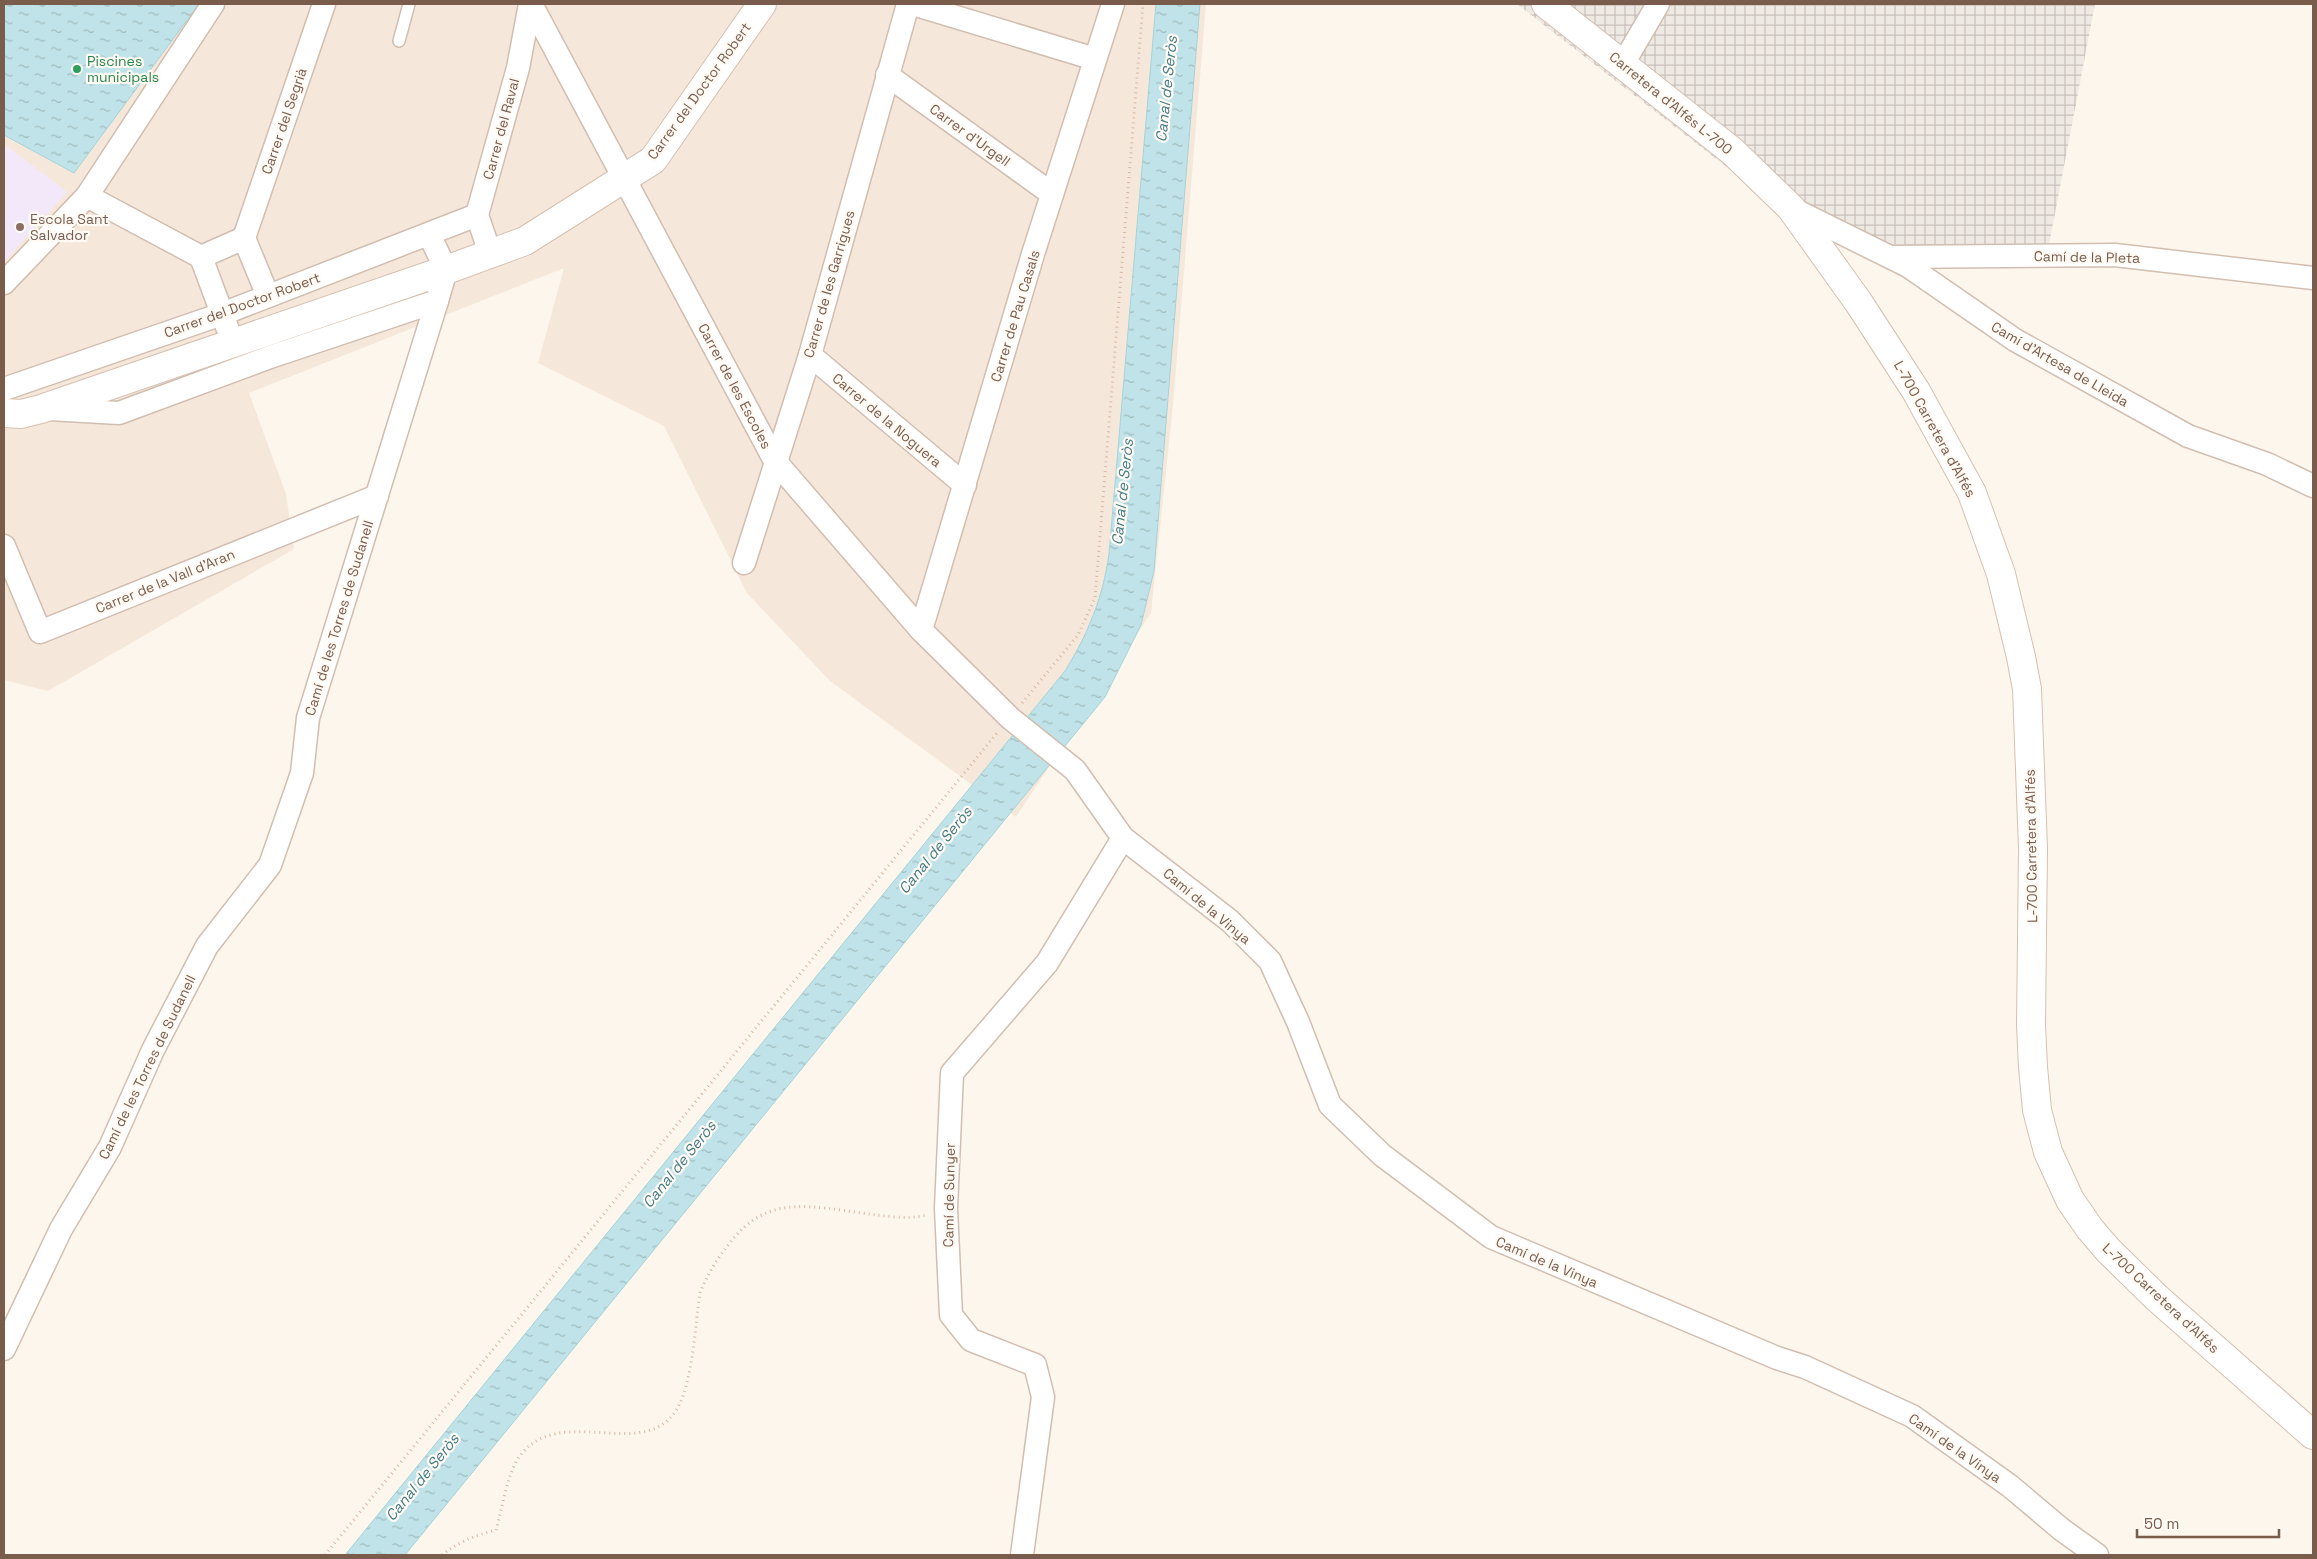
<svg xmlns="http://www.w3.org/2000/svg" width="2317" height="1559" font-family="'Space Grotesk',sans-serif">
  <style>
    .residential { fill: #f5e8da }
    .industrial { fill: url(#industrial-grid) }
    .education { fill: #f3e8fa }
    .water { fill: url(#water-ripples); stroke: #a5d3da }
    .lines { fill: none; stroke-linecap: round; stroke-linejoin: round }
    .lane-casing { stroke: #d1beb0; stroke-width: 14 }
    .street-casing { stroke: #d1beb0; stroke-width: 25 }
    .secondary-casing { stroke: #d6c0b0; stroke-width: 30 }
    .path { stroke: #d9b8a5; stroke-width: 3; stroke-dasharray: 1 4; stroke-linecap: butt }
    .lane { stroke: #fff; stroke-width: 11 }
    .street { stroke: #fff; stroke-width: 22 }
    .secondary { stroke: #fff; stroke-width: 28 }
    .leisure-dot { fill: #2e9e5b; stroke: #fffaf3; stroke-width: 2 }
    .education-dot { fill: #8d6e63; stroke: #fffaf3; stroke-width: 2 }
    .labels { text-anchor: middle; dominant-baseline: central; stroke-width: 4.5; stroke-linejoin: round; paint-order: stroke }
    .leisure-label { font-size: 14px; fill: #27864d; stroke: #fffaf3; text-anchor: start }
    .street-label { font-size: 14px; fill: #7a5c4d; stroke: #fffaf3 }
    .education-label { font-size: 14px; fill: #785e54; stroke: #fffaf3; text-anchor: start }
    .water-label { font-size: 15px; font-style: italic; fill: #437c86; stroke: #fffaf3 }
  </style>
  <defs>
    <pattern id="industrial-grid" width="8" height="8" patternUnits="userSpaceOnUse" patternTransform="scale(1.25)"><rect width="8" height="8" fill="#efe9e4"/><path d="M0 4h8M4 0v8" fill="none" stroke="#c7c0bb"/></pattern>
    <pattern id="water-ripples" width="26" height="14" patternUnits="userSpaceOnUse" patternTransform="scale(1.25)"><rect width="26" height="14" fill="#bfe3e8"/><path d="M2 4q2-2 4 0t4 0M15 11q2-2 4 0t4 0" fill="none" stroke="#a0bbbe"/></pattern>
  </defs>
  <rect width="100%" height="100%" fill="#fdf6ec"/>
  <polygon class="residential" points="4,4 1206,4 1173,405 1151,613 1016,817 830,681 747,593 664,426 538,363 564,268 249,393 286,494 294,549 48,691 4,680"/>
  <polygon class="industrial" points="1517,4 2095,4 2048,250 1882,244 1778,207"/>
  <polygon class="education" points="4,144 67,192 4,262"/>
  <g class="water">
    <polygon points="4,4 199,4 74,173 4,135"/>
    <path d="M1156 4H1200L1154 571 1141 625 1105 697 405 1555H345L1065 671C1088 634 1103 597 1109 554Z"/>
  </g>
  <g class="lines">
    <defs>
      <polyline id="lane" points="399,41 409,4"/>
      <g id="street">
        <polyline points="531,4 775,461 921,630 1010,718 1075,770 1123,838 1230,921 1270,961 1298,1022 1330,1105 1382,1155 1491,1237 1777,1358 1805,1367 1912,1416 2010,1486 2061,1529 2097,1555"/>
        <polyline points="913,4 1095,59"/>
        <polyline points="1623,64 1658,4"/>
        <polyline points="887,75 1052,194"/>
        <polyline points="87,196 201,257 227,327"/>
        <polyline points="1791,208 1908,266 2015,340 2188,436 2267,464 2313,486"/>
        <polyline points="244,238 324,4"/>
        <polyline points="490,253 477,215 518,68 530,4"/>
        <polyline points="201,257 244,238 268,296"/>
        <polyline points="1891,257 2115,255 2313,278"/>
        <polyline points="4,283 87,196 213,4"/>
        <polyline points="810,355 965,485"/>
        <polyline points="4,389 222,314 477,215"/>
        <polyline points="49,409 119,413 270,357 437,301 446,270 429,234"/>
        <polyline points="4,546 40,632 377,496"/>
        <polyline points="744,563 810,355 908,4"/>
        <polyline points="921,630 1033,254 1113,4"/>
        <polyline points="4,1349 61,1229 110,1147 153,1050 207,946 270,865 302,773 308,718 437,301"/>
        <polyline points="1022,1555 1043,1397 1035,1365 971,1340 951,1315 946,1208 952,1073 1047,963 1123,838"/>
      </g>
      <g id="secondary">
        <polyline points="1546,4 1732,151 1791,208 1859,303 1916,391 1972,493 2001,574 2021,657 2027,689 2033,849 2031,1025 2033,1067 2037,1110 2048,1152 2070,1200 2090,1229 2108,1250 2157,1298 2313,1435"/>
        <polyline points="4,413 21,414 41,409 446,270 525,241 653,160 762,4"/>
      </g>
    </defs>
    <use href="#lane" class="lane-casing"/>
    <use href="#street" class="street-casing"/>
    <use href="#secondary" class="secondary-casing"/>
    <g class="path">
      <polyline points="1022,703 1078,635 1095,598 1143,4"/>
      <polyline points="325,1555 997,733"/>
      <path d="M442 1555C458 1542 476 1535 496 1530 502 1510 507 1474 519 1457 560 1401 643 1464 677 1409 693 1381 695 1326 700 1293 707 1275 717 1259 729 1244 768 1192 812 1207 869 1214 887 1216 908 1220 926 1215"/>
    </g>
    <use href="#lane" class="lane"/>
    <use href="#street" class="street"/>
    <use href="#secondary" class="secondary"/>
  </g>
  <circle class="leisure-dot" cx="77" cy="69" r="5"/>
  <circle class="education-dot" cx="20" cy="227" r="5"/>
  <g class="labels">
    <g class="leisure-label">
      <text x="87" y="61">Piscines<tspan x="87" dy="16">municipals</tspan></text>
    </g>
    <g class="street-label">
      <text transform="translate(699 91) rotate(-54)">Carrer del Doctor Robert</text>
      <text transform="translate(1671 103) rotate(39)">Carretera d'Alfés L-700</text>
      <text transform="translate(284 121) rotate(-71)">Carrer del Segrià</text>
      <text transform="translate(501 129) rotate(-75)">Carrer del Raval</text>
      <text transform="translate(970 135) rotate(36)">Carrer d'Urgell</text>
      <text transform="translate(2087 257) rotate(1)">Camí de la Pleta</text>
      <text transform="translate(829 284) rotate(-74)">Carrer de les Garrigues</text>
      <text transform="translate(242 305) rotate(-20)">Carrer del Doctor Robert</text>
      <text transform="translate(1015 316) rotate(-73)">Carrer de Pau Casals</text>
      <text transform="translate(2060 364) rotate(30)">Camí d'Artesa de Lleida</text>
      <text transform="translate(735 386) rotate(62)">Carrer de les Escoles</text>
      <text transform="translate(887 420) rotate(40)">Carrer de la Noguera</text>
      <text transform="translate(1935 429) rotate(61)">L-700 Carretera d'Alfés</text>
      <text transform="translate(165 581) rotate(-22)">Carrer de la Vall d'Aran</text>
      <text transform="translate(339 618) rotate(-73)">Camí de les Torres de Sudanell</text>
      <text transform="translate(2031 846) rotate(-91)">L-700 Carretera d'Alfés</text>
      <text transform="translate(1207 906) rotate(40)">Camí de la Vinya</text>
      <text transform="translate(147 1067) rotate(-64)">Camí de les Torres de Sudanell</text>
      <text transform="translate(949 1195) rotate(-89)">Camí de Sunyer</text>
      <text transform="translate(1547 1262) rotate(23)">Camí de la Vinya</text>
      <text transform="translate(2161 1298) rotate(43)">L-700 Carretera d'Alfés</text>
      <text transform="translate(1955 1448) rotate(35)">Camí de la Vinya</text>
    </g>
    <g class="education-label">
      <text x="30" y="219">Escola Sant<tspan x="30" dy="16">Salvador</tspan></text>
    </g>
    <g class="water-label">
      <text transform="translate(1166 89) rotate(-84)">Canal de Seròs</text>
      <text transform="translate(1122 492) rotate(-84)">Canal de Seròs</text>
      <text transform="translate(935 850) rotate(-51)">Canal de Seròs</text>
      <text transform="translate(679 1164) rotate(-51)">Canal de Seròs</text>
      <text transform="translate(422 1477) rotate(-51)">Canal de Seròs</text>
    </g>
  </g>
  <rect width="2317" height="1559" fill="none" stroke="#7a5c4d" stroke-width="10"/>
  <path d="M2137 1529v8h142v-8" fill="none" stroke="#7a5c4d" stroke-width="2.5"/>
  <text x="2144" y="1529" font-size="15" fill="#7a5c4d" stroke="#fffaf3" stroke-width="4" paint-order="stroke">50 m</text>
</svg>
